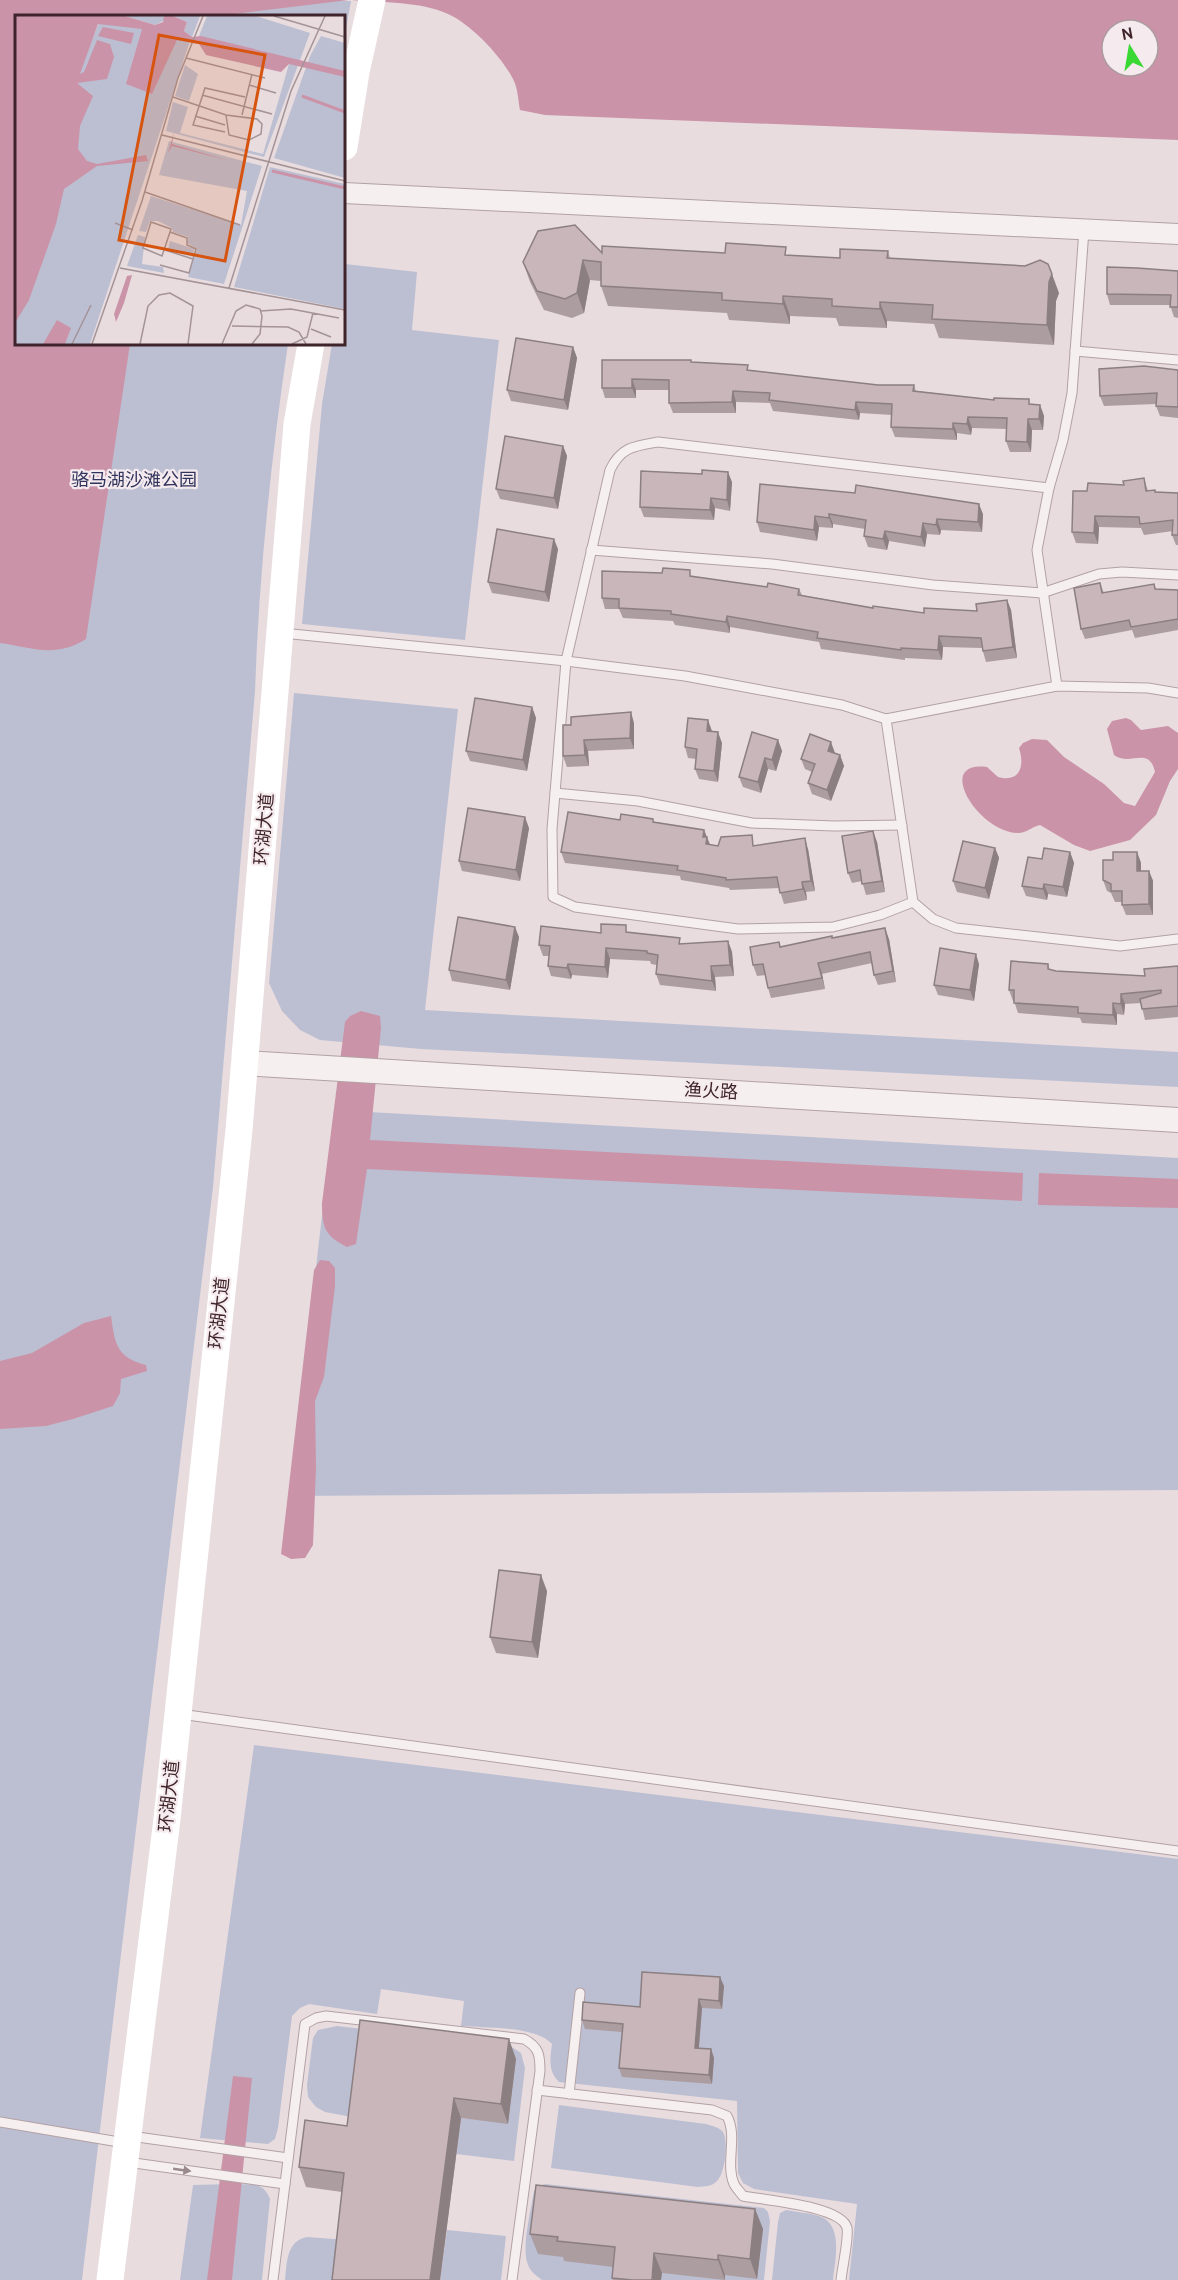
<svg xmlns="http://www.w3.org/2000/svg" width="1178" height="2280" font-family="Cabin,'Noto Sans SC',sans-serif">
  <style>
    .green { fill: #bcbfd2 }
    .water { fill: #cb93a8; fill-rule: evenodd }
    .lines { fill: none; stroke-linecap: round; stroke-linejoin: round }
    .service-casing { stroke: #b2a1a5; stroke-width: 11 }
    .minor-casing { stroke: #b2a1a5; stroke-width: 22 }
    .tertiary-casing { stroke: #b2a1a5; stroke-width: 26 }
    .service { stroke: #f6eff0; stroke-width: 9 }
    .minor { stroke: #f6eff0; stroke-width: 20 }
    .tertiary { stroke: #f6eff0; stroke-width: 24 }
    .secondary { stroke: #fff; stroke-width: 27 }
    .wall { fill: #ac9da0 }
    .shaded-wall { fill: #8c7f82 }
    .building { fill: #c8b6ba; stroke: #8c7f82; stroke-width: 1.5 }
    .oneway { fill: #9a8a8e }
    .labels { text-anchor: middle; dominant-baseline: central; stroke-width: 4.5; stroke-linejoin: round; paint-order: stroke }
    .park-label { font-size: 18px; fill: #31345c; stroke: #f5ebee }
    .street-label { font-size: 18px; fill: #3f252b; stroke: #f5ebee }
    .inset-river { fill: none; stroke: #cb93a8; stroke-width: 3 }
    .inset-road { fill: none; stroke: #a49397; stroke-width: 1.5 }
    .view { fill: #d7540f; fill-opacity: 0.15; stroke: #d7540f; stroke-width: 3 }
    .inset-edge { fill: none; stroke: #3f252b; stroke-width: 3 }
  </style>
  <rect width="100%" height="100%" fill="#e8dcdf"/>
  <g class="green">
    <path d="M0 0 351 1 344 40V16H16V344H288C271 459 259 574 255 691L213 1187 82 2280H0Z"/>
    <polygon points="345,264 417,272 412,330 499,340 465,640 302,624 322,404 332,344 344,344"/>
    <polygon points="294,693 458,709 425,1010 1178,1052 1178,1087 421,1049 320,1040 300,1030 282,1011 269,983"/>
    <polygon points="334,1110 1178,1158 1178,1490 290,1496"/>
    <path d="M254 1745 1178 1859V2280H849L857 2204 754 2189 743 2183 738 2173 737 2101 559 2082C548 2071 550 2059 552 2044 536 2026 485 2028 461 2026L464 2001 381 1989 377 2014 309 2004 300 2008 292 2016 278 2128 275 2139 268 2144 200 2138Z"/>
    <polygon points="337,2026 510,2046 521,2053 525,2068 514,2161 456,2154 461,2118 508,2123 516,2059 357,2118 325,2112 316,2107 308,2097 307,2085 313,2038 318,2030"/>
    <path d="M559 2105 706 2124C712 2126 719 2127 723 2132 729 2142 725 2175 716 2182 711 2187 704 2186 698 2187L551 2168Z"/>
    <path d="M233 2184C251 2185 263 2181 270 2199L262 2280H180L193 2185Z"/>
    <path d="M545 2184 764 2208 768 2212 770 2221 764 2280H542C535 2275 529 2270 527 2262 522 2244 531 2210 534 2191L538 2186Z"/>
    <path d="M786 2210C796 2212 809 2213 819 2216 844 2224 835 2261 833 2280H772L778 2222 780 2213Z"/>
    <polygon points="447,2230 506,2236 501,2280 440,2280"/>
    <path d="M307 2237 347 2240 342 2280H285C287 2263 286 2241 307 2237Z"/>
  </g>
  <g class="water">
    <path d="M0 0H349L218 16H16V344H130L86 639C56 658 33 648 0 643Z"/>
    <path d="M352 0H1178V140L545 115 520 110C518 100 518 88 513 79 502 57 471 24 448 14 420 1 383 3 352 0ZM1112 30H1148V66H1112Z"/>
    <path d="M1126 718 1131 720 1141 730 1168 726 1178 733V769L1170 781 1156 815 1130 840 1090 851 1074 845 1040 825C1031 827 1027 833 1018 833 979 833 933 760 987 767L998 777C1020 783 1025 766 1019 748L1023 743 1032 739 1047 740 1064 757 1104 784 1124 803 1135 806 1155 772C1149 745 1130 767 1114 755L1107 729 1112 721Z"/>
    <path d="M361 1011 380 1016 381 1028 370 1140 1023 1173 1022 1201 367 1169 356 1244 347 1247C325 1236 322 1228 322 1203L345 1022 350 1016Z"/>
    <polygon points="1039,1173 1178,1179 1178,1208 1038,1205"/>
    <polygon points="320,1260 329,1261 335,1268 335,1286 324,1377 315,1401 316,1468 313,1545 305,1558 291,1559 281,1554 314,1270"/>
    <path d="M111 1316C115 1344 116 1357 146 1365L147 1371 121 1379 120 1393 113 1406 73 1419 46 1426 0 1429V1361L32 1353 84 1323Z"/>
    <polygon points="233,2076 252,2078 232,2280 207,2280"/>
  </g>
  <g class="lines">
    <defs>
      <g id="service">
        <polyline points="1075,351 1178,360"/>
        <polyline points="591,550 772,564 933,585 1042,593 1099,574 1122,572 1178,575"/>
        <polyline points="282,633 566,661 685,676 842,705 886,719 1057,686 1148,688 1178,693"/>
        <polyline points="1057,686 1037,550 1049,488 1063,440 1072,393 1084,230"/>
        <polyline points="886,719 913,902 933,919 956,928 1120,946 1178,939"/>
        <polyline points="555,793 638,801 752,823 834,826 902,825"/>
        <path d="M913 902 880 915 833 927 738 929 575 907 553 897 552 829 566 661 610 470C621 447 634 446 658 442L1049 488"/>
        <polyline points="180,1714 1178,1851"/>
        <path d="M537 2090 712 2110 727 2116C738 2137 725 2163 734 2184 736 2188 740 2192 743 2196 764 2200 842 2206 847 2228 849 2238 842 2269 841 2280"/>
        <polyline points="569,2094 580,1993"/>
        <polyline points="0,2122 125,2143"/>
        <polyline points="130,2136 288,2158"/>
        <polyline points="127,2162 285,2184"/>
        <path d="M273 2280 305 2024 316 2018 326 2016 524 2039C539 2047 540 2055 540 2071L512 2280"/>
      </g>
      <polyline id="minor" points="344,193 1178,234"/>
      <polyline id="tertiary" points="244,1063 1178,1120"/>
    </defs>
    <use href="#service" class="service-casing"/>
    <use href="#minor" class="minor-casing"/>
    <use href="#tertiary" class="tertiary-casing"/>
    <use href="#service" class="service"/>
    <use href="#minor" class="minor"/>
    <use href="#tertiary" class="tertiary"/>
    <g class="secondary">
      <polyline points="344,147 356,72 372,0"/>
      <polyline points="110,2280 167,1819 239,1130 297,424 311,344"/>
    </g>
  </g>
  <g class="wall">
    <polygon points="888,251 890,258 1059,293 1056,301 1054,345 939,338 934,324 887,321 887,328 839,326 836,318 790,316 790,324 729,320 727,313 608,306 601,286 601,281 590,280 584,313 572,318 544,310 530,282 523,262 602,253 725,253 840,258"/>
    <polygon points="1178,271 1178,318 1174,317 1170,305 1110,305 1107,294"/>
    <polygon points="573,347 577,358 568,410 511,401 507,390"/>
    <polygon points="691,360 691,362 750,371 878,385 914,385 916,391 1040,405 1044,416 1043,430 1032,430 1031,452 1010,452 1006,441 1007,429 972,428 971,435 957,433 957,440 895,437 891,427 892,415 860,413 859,420 773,411 770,403 736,402 736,413 673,413 669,403 669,390 636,390 636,398 605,398 602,388"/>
    <polygon points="1178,370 1178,418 1160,416 1156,406 1156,404 1104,406 1100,396"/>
    <polygon points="563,446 567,456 558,509 500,499 496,489"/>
    <polygon points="1144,478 1148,491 1178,493 1178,545 1176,545 1172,535 1173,531 1144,535 1141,528 1099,527 1098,544 1076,543 1072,532 1087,491 1124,485"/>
    <polygon points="732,482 730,511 715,508 714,520 644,517 640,507"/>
    <polygon points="760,484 983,514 982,532 941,530 940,535 927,534 925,547 889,541 887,550 868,547 864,536 865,529 833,524 833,528 819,527 817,541 760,532 757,522"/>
    <polygon points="558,549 549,602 492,593 488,582"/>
    <polygon points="662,573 767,587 799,589 802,595 873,608 924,613 977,611 1007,600 1011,610 1017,658 986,662 982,648 943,647 942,660 905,658 905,660 821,649 819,642 730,627 730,633 675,625 673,621 623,618 619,609 605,609 602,598"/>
    <polygon points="1100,583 1104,593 1154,584 1156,589 1178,590 1178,630 1135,638 1132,630 1085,639 1081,629"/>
    <polygon points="532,707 536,718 527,771 470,761 466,751"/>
    <polygon points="634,723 634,749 588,751 589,766 567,767 563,756 563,725"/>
    <polygon points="712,731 712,732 722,743 718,782 699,779 695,769 696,759 688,758 685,747"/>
    <polygon points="778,740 782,751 776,771 768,769 761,793 743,787 739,777"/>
    <polygon points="835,753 840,755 844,766 831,801 812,794 808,783 812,772 805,769 801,759"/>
    <polygon points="620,820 655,822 704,830 710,844 718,846 756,845 808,849 815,891 806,892 807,900 784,904 779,888 730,890 729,888 681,880 680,876 565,863 561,852"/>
    <polygon points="529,828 520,881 462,871 459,861"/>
    <polygon points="877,842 885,892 866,895 862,881 852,883 848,873"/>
    <polygon points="995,848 999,858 989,899 957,892 953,881"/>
    <polygon points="1070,852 1074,863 1067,897 1048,894 1047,900 1026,896 1022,886 1042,859"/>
    <polygon points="1137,852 1141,863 1141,871 1149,871 1153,881 1153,915 1126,915 1122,905 1122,902 1115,902 1111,893 1107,891 1103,880 1113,860"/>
    <polygon points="628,932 682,944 728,941 732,952 734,976 715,977 716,991 660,985 656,974 657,965 651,964 650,961 610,959 608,978 572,975 571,979 551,976 548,966 549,956 543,956 539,945 601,933"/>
    <polygon points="519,937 510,990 452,981 449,970"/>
    <polygon points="832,938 889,939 896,982 878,985 874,975 872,963 822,974 825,989 771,998 768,988 765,975 757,976 753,965 779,942 780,947"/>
    <polygon points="979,964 974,1001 938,995 934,985"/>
    <polygon points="1048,964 1050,970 1056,971 1145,976 1178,966 1178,1017 1145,1020 1141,1003 1125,1004 1124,1015 1117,1014 1117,1025 1082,1023 1080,1018 1018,1013 1014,1001 1013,1001 1009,990"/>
    <polygon points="547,1591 538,1658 496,1653 490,1637"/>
    <polygon points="724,1986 722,2009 702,2008 699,2048 711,2049 714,2058 712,2084 622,2077 619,2068 622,2032 585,2029 582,2020 640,2007"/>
    <polygon points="516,2059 508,2124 461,2118 440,2280 332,2280 342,2192 306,2187 299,2167"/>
    <polygon points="755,2209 763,2229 757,2279 725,2275 725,2280 662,2273 661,2280 613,2280 612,2278 613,2267 564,2261 563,2257 538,2254 530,2234"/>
  </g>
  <g class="shaded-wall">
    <polygon points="583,260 590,280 584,313 577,293"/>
    <polygon points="1052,274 1059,293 1056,301 1054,345 1047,325 1049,282"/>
    <polygon points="783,296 790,316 790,324 783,304"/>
    <polygon points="880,302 887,321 887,328 880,309"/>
    <polygon points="573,347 577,358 568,410 564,400"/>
    <polygon points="632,379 636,390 636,398 632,388"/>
    <polygon points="733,391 736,402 736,413 732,402"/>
    <polygon points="856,402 860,413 859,420 855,410"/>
    <polygon points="1040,405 1044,416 1043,430 1039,419"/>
    <polygon points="968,417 972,428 971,435 967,424"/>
    <polygon points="1028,419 1032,430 1031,452 1027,442"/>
    <polygon points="953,423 957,433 957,440 953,429"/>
    <polygon points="563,446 567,456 558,509 554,498"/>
    <polygon points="728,472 732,482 730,511 727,500"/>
    <polygon points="711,498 715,508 714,520 710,510"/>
    <polygon points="979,504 983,514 982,532 978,522"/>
    <polygon points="829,514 833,524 833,528 829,518"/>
    <polygon points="815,516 819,527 817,541 814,530"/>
    <polygon points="1095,516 1099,527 1098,544 1094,533"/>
    <polygon points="937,519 941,530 940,535 936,525"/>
    <polygon points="923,523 927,534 925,547 921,537"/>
    <polygon points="885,531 889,541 887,550 883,539"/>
    <polygon points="554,539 558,549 549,602 545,592"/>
    <polygon points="1007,600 1011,610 1017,658 1013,647"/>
    <polygon points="727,616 730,627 730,633 726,622"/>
    <polygon points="939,636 943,647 942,660 938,650"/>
    <polygon points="532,707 536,718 527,771 523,760"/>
    <polygon points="631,712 634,723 634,749 630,738"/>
    <polygon points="708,720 712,731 710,742 707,731"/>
    <polygon points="718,732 722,743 718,782 714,771"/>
    <polygon points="584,740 588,751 589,766 585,755"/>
    <polygon points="778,740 782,751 776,771 772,760"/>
    <polygon points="831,742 835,753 832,761 828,751"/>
    <polygon points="840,755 844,766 831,801 827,790"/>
    <polygon points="765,758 768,769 761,793 758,782"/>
    <polygon points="525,817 529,828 520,881 516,870"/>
    <polygon points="704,830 711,848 707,846 703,837"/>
    <polygon points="873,831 877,842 885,892 882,881"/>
    <polygon points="805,838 808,849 815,891 811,881"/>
    <polygon points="995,848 999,858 989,899 985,888"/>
    <polygon points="1070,852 1074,863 1067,897 1063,887"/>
    <polygon points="1137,852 1141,863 1141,881 1137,871"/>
    <polygon points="1149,871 1153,881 1153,915 1149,904"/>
    <polygon points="802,882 806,892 807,900 803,889"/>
    <polygon points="1044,884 1048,894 1047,900 1043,889"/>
    <polygon points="515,927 519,937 510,990 506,980"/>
    <polygon points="885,928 889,939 896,982 893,971"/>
    <polygon points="728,941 732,952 734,976 730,965"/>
    <polygon points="606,948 610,959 608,978 605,967"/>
    <polygon points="976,954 979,964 974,1001 970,990"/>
    <polygon points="818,963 822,974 825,989 822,978"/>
    <polygon points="568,964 572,975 571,979 567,968"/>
    <polygon points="711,966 715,977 716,991 712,981"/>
    <polygon points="1121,994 1125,1004 1124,1015 1121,1004"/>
    <polygon points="1113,1003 1117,1014 1117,1025 1113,1015"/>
    <polygon points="541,1575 547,1591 538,1658 532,1642"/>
    <polygon points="720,1977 724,1986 722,2009 719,2001"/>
    <polygon points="699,1999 702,2008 698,2057 695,2048"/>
    <polygon points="509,2039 516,2059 508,2124 501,2104"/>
    <polygon points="711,2049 714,2058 712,2084 709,2075"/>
    <polygon points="454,2098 461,2118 440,2280 430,2280"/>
    <polygon points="755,2209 763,2229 757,2279 750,2259"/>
    <polygon points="654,2253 662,2273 661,2280 652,2280"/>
    <polygon points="718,2255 725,2275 725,2280 718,2260"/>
  </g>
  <g class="building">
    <polygon points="575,225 602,253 602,246 725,253 726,243 786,247 785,255 840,258 840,249 888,251 887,258 1025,266 1040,260 1048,264 1052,274 1049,282 1047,325 932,319 933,305 880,302 880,309 832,306 832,299 783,296 783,304 722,300 722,293 601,286 601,262 583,260 577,293 565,299 537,291 523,262 538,231"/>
    <polygon points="1107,267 1137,268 1178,271 1178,307 1170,307 1171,295 1107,294"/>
    <polygon points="516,338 573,347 564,400 507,390"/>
    <polygon points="602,360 691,360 691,362 748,365 747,370 878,385 914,385 913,391 994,400 994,398 1029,399 1029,404 1040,405 1039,419 1028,419 1027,442 1006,441 1007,418 968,417 967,424 953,423 953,429 891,427 892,404 856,402 855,410 769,400 770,393 733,391 732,402 669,403 669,380 632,379 632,388 602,388"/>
    <polygon points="1144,366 1178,370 1178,407 1156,406 1157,393 1100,396 1099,369"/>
    <polygon points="505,436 563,446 554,498 496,489"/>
    <polygon points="702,470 728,472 727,500 711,498 710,510 640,507 641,471 702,474"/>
    <polygon points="1144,478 1146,491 1155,490 1155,492 1178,493 1178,535 1172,535 1173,520 1140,524 1139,517 1095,516 1094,533 1072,532 1073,491 1087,491 1088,483 1124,485 1123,481"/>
    <polygon points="760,484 855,493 856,485 979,504 978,522 937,519 936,525 923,523 921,537 885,531 883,539 864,536 866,520 829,514 829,518 815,516 814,530 757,522"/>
    <polygon points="497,529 554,539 545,592 488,582"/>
    <polygon points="663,568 690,570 690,576 767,587 768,583 799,589 798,595 873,608 873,606 924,613 924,608 977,611 976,604 1007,600 1013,647 983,651 981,638 939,636 938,650 901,648 901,650 817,638 818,632 727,616 726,622 671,614 671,611 619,608 619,599 602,598 602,571 662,573"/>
    <polygon points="1100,583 1102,593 1154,584 1155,589 1178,590 1178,619 1131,627 1129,620 1081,629 1074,588"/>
    <polygon points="475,698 532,707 523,760 466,751"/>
    <polygon points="631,712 630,738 584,740 585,755 563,756 563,725 571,725 571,717"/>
    <polygon points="688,718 708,720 707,731 718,732 714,771 695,769 697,749 685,747"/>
    <polygon points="752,732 778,740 772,760 765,758 758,782 739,777"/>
    <polygon points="810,734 831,742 828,751 840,755 827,790 808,783 815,764 801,759"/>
    <polygon points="468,808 525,817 516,870 459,861"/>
    <polygon points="568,812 620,820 621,814 653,819 653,822 704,830 703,837 707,837 706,844 718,846 721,837 752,835 753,846 805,838 811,881 802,882 803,889 780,893 777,877 726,880 726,878 677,870 678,866 561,852"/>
    <polygon points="873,831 882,881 862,884 860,870 848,873 842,836"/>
    <polygon points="963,841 995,848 985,888 953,881"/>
    <polygon points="1044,848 1070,852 1063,887 1044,884 1043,889 1022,886 1028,857 1042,859"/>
    <polygon points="1113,852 1137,852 1137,871 1149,871 1149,904 1122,905 1122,891 1111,891 1111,884 1103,880 1103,860 1113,860"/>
    <polygon points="458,917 515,927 506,980 449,970"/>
    <polygon points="601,924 626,925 626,932 680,938 679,944 728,941 730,965 711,966 712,981 656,974 658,955 647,953 647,951 606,948 605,967 568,964 567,968 548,966 550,946 539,945 541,926 601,933"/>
    <polygon points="885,928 893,971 874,975 870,952 818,963 822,978 768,988 763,964 753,965 750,947 779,942 780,947 832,936 832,938"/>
    <polygon points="940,948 976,954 970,990 934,985"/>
    <polygon points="1011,961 1048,964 1048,969 1056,971 1145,976 1144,969 1178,966 1178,1006 1142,1009 1140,999 1161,993 1161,990 1121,994 1121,1004 1113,1003 1113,1015 1078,1013 1078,1007 1014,1003 1014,990 1009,990"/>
    <polygon points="499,1570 541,1575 532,1642 490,1637"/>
    <polygon points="642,1972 720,1977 719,2001 699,1999 695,2048 711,2049 709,2075 619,2068 623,2024 582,2020 583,2002 640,2007"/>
    <polygon points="360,2020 509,2039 501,2104 454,2098 430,2280 332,2280 344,2173 299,2167 305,2120 347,2126"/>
    <polygon points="536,2185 755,2209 750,2259 718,2255 718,2260 654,2253 652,2280 632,2280 612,2278 615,2247 557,2241 558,2237 530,2234"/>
  </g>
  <defs><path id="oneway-solid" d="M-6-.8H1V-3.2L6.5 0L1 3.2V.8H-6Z" transform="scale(1.5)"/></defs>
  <use class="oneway" href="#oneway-solid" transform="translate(182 2170) rotate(8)"/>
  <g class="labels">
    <g class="park-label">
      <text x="134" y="480">骆马湖沙滩公园</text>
    </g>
    <g class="street-label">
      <text transform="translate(264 829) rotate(-85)">环湖大道</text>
      <text transform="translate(711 1091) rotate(3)">渔火路</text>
      <text transform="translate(219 1313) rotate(-84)">环湖大道</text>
      <text transform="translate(169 1796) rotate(-84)">环湖大道</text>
    </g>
  </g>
  <g transform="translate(15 15)">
    <rect width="330" height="330" fill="#e8dcdf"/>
    <path d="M110 1H149L150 5 140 10ZM158 1H185L177 22 169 16 172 7ZM192 1H241L295 18 249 142 151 116 158 87 173 92 165 118 248 139 274 49 247 36 184 21ZM85 5 120 8 175 26 75 329H0V261L65 73 62 67 66 52ZM306 21 330 28V163L259 143 295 41ZM170 50 183 59 174 86 160 81ZM154 126 247 151 209 269 173 262 182 234 172 228 173 222 158 217 157 213 143 206H135L131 217 124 216 136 181 226 210 232 176 144 160ZM255 152 330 169V294L219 272ZM123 220 130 222 127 249 148 252 149 258 112 251ZM155 226 179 234 178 242 153 235Z" fill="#bcbfd2"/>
    <path d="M0 1H110L140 10 148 7 149 1H158L172 7 169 16 177 22 186 21 330 56V62L274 49 266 57 191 40 184 29 162 25 137 79 111 69 127 14 83 9 65 59 69 57 82 25 95 29 99 42 92 64 62 68 78 81 65 111 63 134 72 146 82 149 131 140 133 146 82 151 49 174 41 209 14 285 0 308ZM88 12 119 18 116 29 83 21ZM159 117 157 129 215 146 157 131 153 138ZM117 260 109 288 101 307 99 299 112 261ZM42 305 56 313 50 329H28Z" fill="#cb93a8"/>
    <path class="inset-river" d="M0 47 63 68M287 81 330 97M257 156 330 173"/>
    <path class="inset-road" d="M259 1 330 22M171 43 250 63M234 70 261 78M187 80 257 99M158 82 211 100 242 104 247 109 246 119 234 125 214 120 211 100M227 100 237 59M180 101 210 110M210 117 178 110 190 73 230 82M147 120 330 166M130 177 225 210M136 207 156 214 147 241 128 233ZM100 208 118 215M150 235 178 244M145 250 174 258 181 234 172 230V223L155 217M105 253 330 295M214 273 276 76 310 1M245 296 276 294 324 303M217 311 273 312 284 317 291 329M296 314 316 322M57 329 76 290M77 329 127 186 163 63 188 1M125 329 133 291 144 280 155 278 178 291 173 329M207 329 221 296 231 290 245 294 247 301 245 319 237 329M277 329 292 322 298 298"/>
    <path class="view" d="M144 20 250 40 210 246 104 225Z"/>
    <rect width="330" height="330" class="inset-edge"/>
  </g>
  <g transform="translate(1130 48) rotate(349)"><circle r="28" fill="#f5ebee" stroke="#ac9ca0" stroke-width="1.5"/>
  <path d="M0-4.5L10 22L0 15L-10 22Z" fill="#3ad835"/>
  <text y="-9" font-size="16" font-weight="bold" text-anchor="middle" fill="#3f252b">N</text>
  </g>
</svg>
